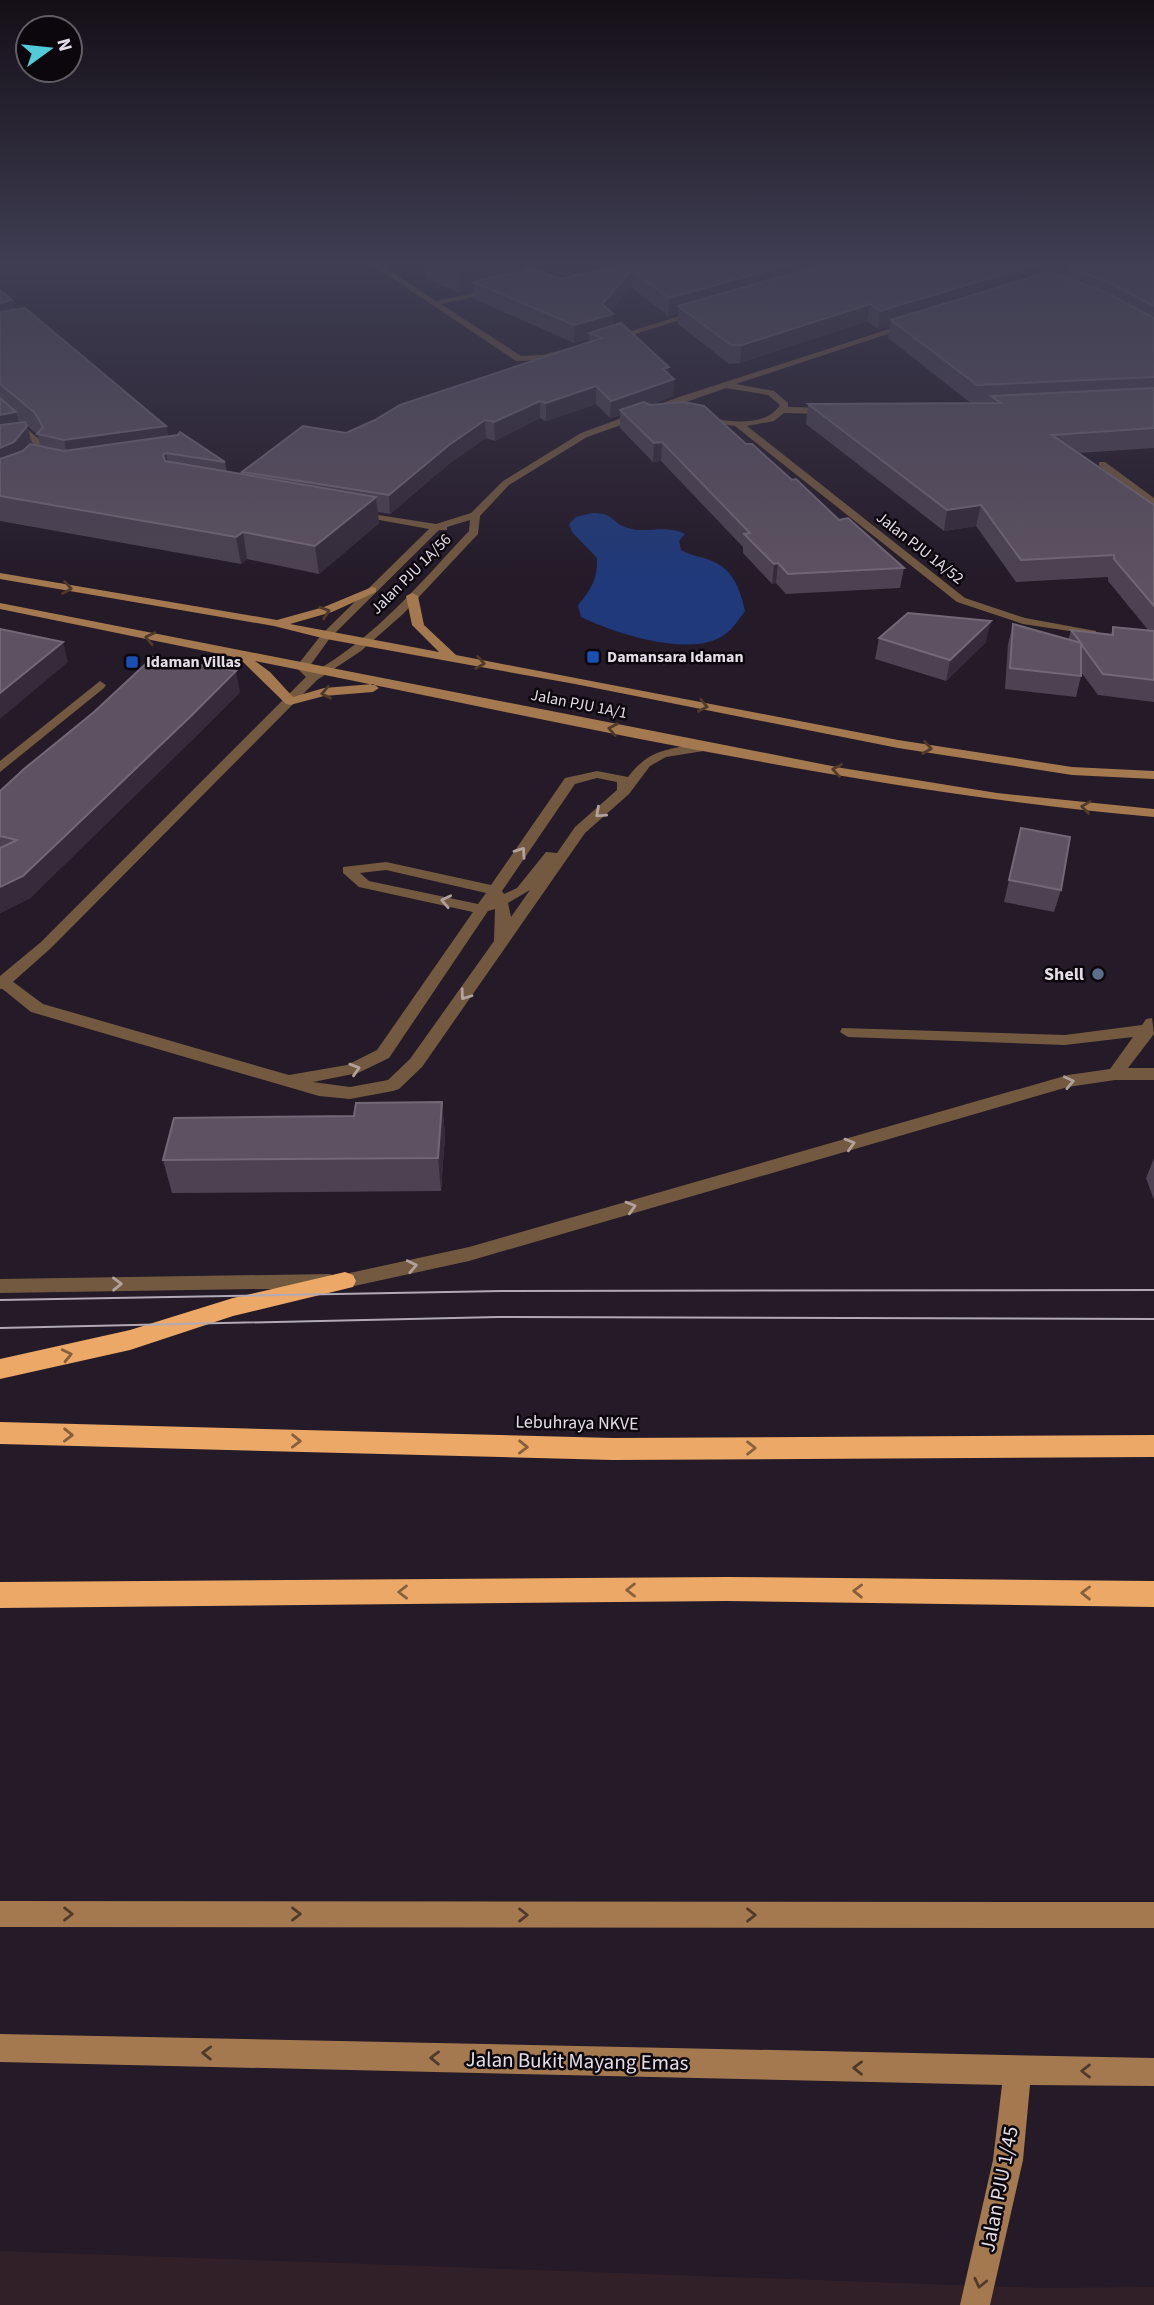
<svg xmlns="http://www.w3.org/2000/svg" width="1154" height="2305" font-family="'Source Sans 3',sans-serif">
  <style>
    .commercial { fill: #312028 }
    .water { fill: #1f397a }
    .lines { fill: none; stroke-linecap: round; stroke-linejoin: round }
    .service { fill: #73593f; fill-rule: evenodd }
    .minor { fill: #73593f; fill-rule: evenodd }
    .secondary { fill: #a4794f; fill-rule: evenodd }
    .motorway { fill: #eba866; fill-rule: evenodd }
    .tram { stroke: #b1aab5; stroke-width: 2 }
    .wall { fill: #4c4251; fill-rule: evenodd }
    .shaded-wall { fill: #352b3a }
    .building { fill: #5d5261; stroke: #726876; stroke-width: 2 }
    .oneway { stroke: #503a2b }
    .oneway2 { stroke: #b1a29b }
    .oneway3 { stroke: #86603e }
    .transit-dot { fill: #1a4fb4; stroke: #0b070d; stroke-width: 2.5 }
    .service-dot { fill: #5c6f8a; stroke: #0b070d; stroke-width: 2.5 }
    .labels { text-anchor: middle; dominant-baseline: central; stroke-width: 5; stroke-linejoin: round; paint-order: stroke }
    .far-street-label { font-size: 16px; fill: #e4dde7; stroke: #0b070d }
    .far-poi-label { font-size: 16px; font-weight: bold; fill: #e4dde7; stroke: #0b070d; text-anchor: start }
    .poi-label { font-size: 18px; font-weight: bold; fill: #e4dde7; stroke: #0b070d; text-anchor: end }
    .street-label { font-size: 18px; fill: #e4dde7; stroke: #0b070d }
    .near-street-label { font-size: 21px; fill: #e4dde7; stroke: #0b070d }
  </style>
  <rect width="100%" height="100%" fill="#241a28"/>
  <polygon class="commercial" points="0,2251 1042,2288 1154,2287 1154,2305 0,2305"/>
  <path class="water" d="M592 513C615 513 610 522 628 528 647 534 665 524 685 534L679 541 681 550C691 556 701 556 712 561 733 569 741 591 745 611 738 621 731 632 719 638 685 656 614 633 581 617L578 605C591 590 598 578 597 558L572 532 569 524 576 517Z"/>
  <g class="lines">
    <g class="service">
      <polygon points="365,260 374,260 436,301 498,288 498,292 441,304 521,356 543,355 575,346 579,348 543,360 516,361"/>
      <polygon points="696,311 703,313 612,341 605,339"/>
      <path d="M705 743 711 747 710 750 666 757 650 766 629 794 585 833 422 1067 399 1089 393 1091 350 1099 319 1096 31 1012 0 987V978H8L43 1004 289 1075 347 1065 377 1050 473 912 359 887 343 873V867L386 862 491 885 565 778 597 771 628 777C650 748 670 749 705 743ZM597 778 617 782V790L575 827 557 853 546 852 517 888 504 894 502 891 575 784ZM386 870 486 893 478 904 369 881 360 873ZM530 890 511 917 508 903ZM495 909 494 941 410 1059 388 1080 350 1087 313 1082 358 1073 389 1058 488 911Z"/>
      <polygon points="1152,1018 1154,1034 1128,1068 1154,1068 1154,1080 1115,1080 1068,1087 469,1261 345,1288 338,1286 336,1281 338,1276 345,1274 469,1247 1068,1075 1110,1069 1133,1037 1065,1045 848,1037 840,1032 842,1028 1065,1035 1142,1025 1146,1019"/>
    </g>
    <g class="minor">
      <path d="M908 323 915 325 736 384 774 391 788 403V407L829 408 834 411 829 414 784 413 774 421 747 426 965 598 1025 618 1096 631V635L1023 624 957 602 735 426 697 421V417L700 416C724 421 765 429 780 405L768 395 726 388 587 437 509 485 480 516 478 534 403 614 361 651 317 680 51 948 6 988 0 989V976L41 942 306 677 296 667 322 634 429 529 357 516 353 515V511L436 524 471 513 503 481 581 433 679 397ZM470 520 469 531C421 582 376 637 314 672L309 667 330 638 439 530H447V527Z"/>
      <polygon points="0,406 39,439 47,452 29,474 0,486 0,480 22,470 37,452 32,442 0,414"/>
      <polygon points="1099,462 1105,462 1154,498 1154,506 1099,466"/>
      <polygon points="100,681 106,685 104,688 0,772 0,761"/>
      <polygon points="329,1274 336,1276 338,1281 336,1286 329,1288 0,1293 0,1279"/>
    </g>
    <g class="secondary">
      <polygon points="0,573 277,620 324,607 372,587 376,588 376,592 332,612 290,624 439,652 412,625 406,596 412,593 418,596 424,625 456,655 898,740 1072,767 1154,771 1154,779 1072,775 898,748 575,684 326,639 274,626 0,579"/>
      <path d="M0 603 842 768 997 793 1154 809V817C851 790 553 720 255 661L270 672 293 697 324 688 373 684 379 688 373 692 324 696 290 705 286 704 239 658 0 609Z"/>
      <polygon points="0,1901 1154,1902 1154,1928 0,1927"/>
      <polygon points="0,2034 1154,2058 1154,2086 1030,2085 1023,2160 990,2305 960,2305 993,2160 1002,2085 0,2062"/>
    </g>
    <g class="motorway">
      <polygon points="345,1272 353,1275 356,1281 353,1287 233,1316 130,1350 0,1379 0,1359 130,1330 233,1298"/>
      <polygon points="0,1422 613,1438 1154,1435 1154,1457 613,1460 0,1444"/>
      <polygon points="727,1577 1154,1581 1154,1607 727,1601 0,1608 0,1582"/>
    </g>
    <g class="tram">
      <polyline points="0,1300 502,1291 1154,1290"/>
      <polyline points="0,1328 498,1317 1154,1319"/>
    </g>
  </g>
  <g class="wall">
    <path d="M424 260H519L520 272 561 279 637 260H1154V448L1078 453 1154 505V702L1098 695 1081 672V676L1076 697 1005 689 1008 644 1013 624 1068 640 1071 630 1111 634 1113 627 1149 631 1108 581V577L1016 582 976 526 944 531 806 424 808 404H972L888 338 890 326 878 329 867 321 740 363 729 364 678 324V313L668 316 631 287 610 312 613 314V326L669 367V374L674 379 673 396 649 405 746 444 839 520 904 568 900 588 786 594 776 583 772 584 743 553V547L661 461 653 462 620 428V415L610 418 596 404 546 421 540 418 495 441 486 438 450 463 390 514 378 512 379 523 319 574 247 559 241 564 0 521V290L12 300 14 310 166 426 168 436 225 462 227 472 242 474V472L588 343 589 339 574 343 474 299 473 290 459 293 425 278ZM27 426 38 435 40 446 32 444Z"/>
    <polygon points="879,638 986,642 946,681 875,659"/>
    <polygon points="240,692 195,737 30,898 0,913 0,791"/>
    <polygon points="1021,828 1061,890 1054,912 1004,902"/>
    <polygon points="442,1102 445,1135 441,1191 172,1193 163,1160 354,1116"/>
    <polygon points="1154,1158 1154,1200 1146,1178"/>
  </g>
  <g class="shaded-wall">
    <polygon points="458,260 519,260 520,280 473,282 473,290 459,293"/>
    <polygon points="806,260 864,260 678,306 678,313 668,316 669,298"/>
    <polygon points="1052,260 1116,260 1067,267 1065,273 891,320 890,326 878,329 880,311"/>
    <polygon points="632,270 631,287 607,316 613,314 613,332 589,333 589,339 574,343 574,325 602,304"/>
    <polygon points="12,300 17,323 0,328 0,303"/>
    <polygon points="870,304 867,321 740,363 742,345"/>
    <polygon points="669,367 669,380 674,379 673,396 624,414 620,410 620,415 610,418 611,401 663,369"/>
    <polygon points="596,386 596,404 546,421 546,403"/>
    <polygon points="540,401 540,418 495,441 494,422"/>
    <polygon points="16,412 22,433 27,426 34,452 0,477 0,415"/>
    <polygon points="485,420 486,438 450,463 390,514 389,495 449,445"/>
    <polygon points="166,426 170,452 70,465 64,440"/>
    <polygon points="662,442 661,461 653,462 654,443"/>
    <polygon points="166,453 171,478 163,455"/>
    <polygon points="376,497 379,523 319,574 315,546"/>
    <polygon points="981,505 976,526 944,531 947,510"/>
    <polygon points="243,532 247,559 241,564 236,537"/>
    <polygon points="778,563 776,583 772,584 774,564"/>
    <polygon points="991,621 986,642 946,681 950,660"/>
    <polygon points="63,642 68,662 0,719 0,693"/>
    <polygon points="236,671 240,692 195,737 30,898 0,913 0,887"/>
    <polygon points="442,1102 445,1135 441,1191 438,1158"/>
  </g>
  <g class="building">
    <polygon points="637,260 806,260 669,298 632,270 602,304 613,314 574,325 473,282 526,270 528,266 561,279"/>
    <polygon points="839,260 1052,260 880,311 870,304 742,345 731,345 678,306"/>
    <polygon points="1091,260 1154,260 1154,306 1110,283 1067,267"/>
    <polygon points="1048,272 1103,291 1154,318 1154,377 977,385 891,320"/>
    <polygon points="0,290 12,300 0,303"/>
    <polygon points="25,308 166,426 64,440 37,434 43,427 35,413 0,384 0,312"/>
    <polygon points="621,323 669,367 663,369 674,379 611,401 596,386 546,403 540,401 494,422 485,420 449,445 389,495 242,472 303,426 346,433 375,420 400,405 602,338 589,333"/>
    <polygon points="1154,388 1154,428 1052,435 1154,505 1154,606 1114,559 1114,555 1021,560 981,505 947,510 808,404 1001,403 991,396"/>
    <polygon points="0,398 16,412 0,415"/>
    <polygon points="644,402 650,405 684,402 704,406 746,444 752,444 792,480 796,479 839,520 848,518 904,568 788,574 778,563 774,564 744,534 750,533 662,442 654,443 620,410"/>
    <polygon points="25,422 27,426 14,442 0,448 0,425"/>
    <polygon points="180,432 225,462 166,453 163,455 165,461 376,497 315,546 243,532 236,537 0,496 0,459 23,451 30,444 64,451 178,435"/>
    <polygon points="908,613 991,621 950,660 879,638"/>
    <polygon points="1013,624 1081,643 1071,630 1113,635 1113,627 1154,631 1154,680 1103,674 1081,644 1081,676 1010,668"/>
    <polygon points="0,629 63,642 0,693"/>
    <polygon points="153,657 236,671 191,716 23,876 0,887 0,848 17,840 0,836 0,791 24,769 94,712"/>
    <polygon points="1021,828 1070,837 1061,890 1009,880"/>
    <polygon points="442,1102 438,1158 163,1160 174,1118 354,1116 356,1103"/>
  </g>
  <defs><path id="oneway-chevron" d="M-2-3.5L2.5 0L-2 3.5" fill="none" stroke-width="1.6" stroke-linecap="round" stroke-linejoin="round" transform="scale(1.75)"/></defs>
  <g class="oneway">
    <use href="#oneway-chevron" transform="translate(67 588) rotate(10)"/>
    <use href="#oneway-chevron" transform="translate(325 612) rotate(-18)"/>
    <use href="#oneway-chevron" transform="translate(150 638) rotate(-168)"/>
    <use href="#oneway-chevron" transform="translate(480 663) rotate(10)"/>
    <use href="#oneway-chevron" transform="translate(326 693) rotate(169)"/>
    <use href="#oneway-chevron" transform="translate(703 706) rotate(11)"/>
    <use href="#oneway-chevron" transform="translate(613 729) rotate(-169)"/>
    <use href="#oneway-chevron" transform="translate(927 748) rotate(9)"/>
    <use href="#oneway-chevron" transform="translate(837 770) rotate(-171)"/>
    <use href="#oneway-chevron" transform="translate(1086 807) rotate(-173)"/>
    <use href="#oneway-chevron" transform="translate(68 1914)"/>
    <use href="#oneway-chevron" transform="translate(296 1914)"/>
    <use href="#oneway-chevron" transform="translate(523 1915)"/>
    <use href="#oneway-chevron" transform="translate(751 1915)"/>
    <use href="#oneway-chevron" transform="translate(207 2053) rotate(-179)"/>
    <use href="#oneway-chevron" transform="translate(435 2058) rotate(-179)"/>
    <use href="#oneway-chevron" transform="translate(858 2068) rotate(-179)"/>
    <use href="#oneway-chevron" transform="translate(1086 2071) rotate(-180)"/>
    <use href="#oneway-chevron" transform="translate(980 2283) rotate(103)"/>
  </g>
  <g class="oneway2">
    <use href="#oneway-chevron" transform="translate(600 813) rotate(138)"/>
    <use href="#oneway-chevron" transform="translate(521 852) rotate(-55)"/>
    <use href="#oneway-chevron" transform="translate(446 901) rotate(-168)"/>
    <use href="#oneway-chevron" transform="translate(465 995) rotate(126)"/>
    <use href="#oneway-chevron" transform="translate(355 1069) rotate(-17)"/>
    <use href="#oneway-chevron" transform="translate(1069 1082) rotate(-12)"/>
    <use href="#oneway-chevron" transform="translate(850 1144) rotate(-16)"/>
    <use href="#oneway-chevron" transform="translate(631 1207) rotate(-16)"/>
    <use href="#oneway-chevron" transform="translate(412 1266) rotate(-12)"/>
    <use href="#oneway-chevron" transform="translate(117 1284) rotate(-1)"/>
  </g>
  <g class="oneway3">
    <use href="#oneway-chevron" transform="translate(67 1355) rotate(-13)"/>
    <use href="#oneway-chevron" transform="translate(68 1435) rotate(1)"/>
    <use href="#oneway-chevron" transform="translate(296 1441) rotate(1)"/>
    <use href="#oneway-chevron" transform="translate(523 1447) rotate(1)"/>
    <use href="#oneway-chevron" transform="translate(751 1448)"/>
    <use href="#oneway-chevron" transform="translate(631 1590) rotate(180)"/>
    <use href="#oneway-chevron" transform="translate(858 1591) rotate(-179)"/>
    <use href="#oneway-chevron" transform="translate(403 1592) rotate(180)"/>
    <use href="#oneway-chevron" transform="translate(1086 1593) rotate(-179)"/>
  </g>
  <linearGradient id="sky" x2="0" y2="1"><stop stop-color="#140e16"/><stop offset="0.45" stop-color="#3f3e53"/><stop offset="1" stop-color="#3f3e53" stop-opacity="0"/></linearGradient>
  <rect width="1154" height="583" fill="url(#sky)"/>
  <g class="transit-dot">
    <rect x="586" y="650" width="14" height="14" rx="3.5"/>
    <rect x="125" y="655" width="14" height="14" rx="3.5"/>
  </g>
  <circle class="service-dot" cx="1098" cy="974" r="7"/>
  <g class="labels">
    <g class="far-street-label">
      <text transform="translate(920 548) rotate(38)">Jalan PJU 1A/52</text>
      <text transform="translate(411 574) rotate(-45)">Jalan PJU 1A/56</text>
      <text transform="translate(579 704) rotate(11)">Jalan PJU 1A/1</text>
    </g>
    <g class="far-poi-label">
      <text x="607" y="657">Damansara Idaman</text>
      <text x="146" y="662">Idaman Villas</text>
    </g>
    <g class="poi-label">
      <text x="1084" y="974">Shell</text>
    </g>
    <g class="street-label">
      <text transform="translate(577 1423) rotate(1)">Lebuhraya NKVE</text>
    </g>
    <g class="near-street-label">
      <text transform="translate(577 2061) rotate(1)">Jalan Bukit Mayang Emas</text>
      <text transform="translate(999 2189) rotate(-79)">Jalan PJU 1/45</text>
    </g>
  </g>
  <g transform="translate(49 49) rotate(75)"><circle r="33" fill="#0b070d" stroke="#625d64" stroke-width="2"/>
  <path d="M0-5L12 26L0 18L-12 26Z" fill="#52cbd9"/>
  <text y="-10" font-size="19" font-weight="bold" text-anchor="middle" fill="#e4dde7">N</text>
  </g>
</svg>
